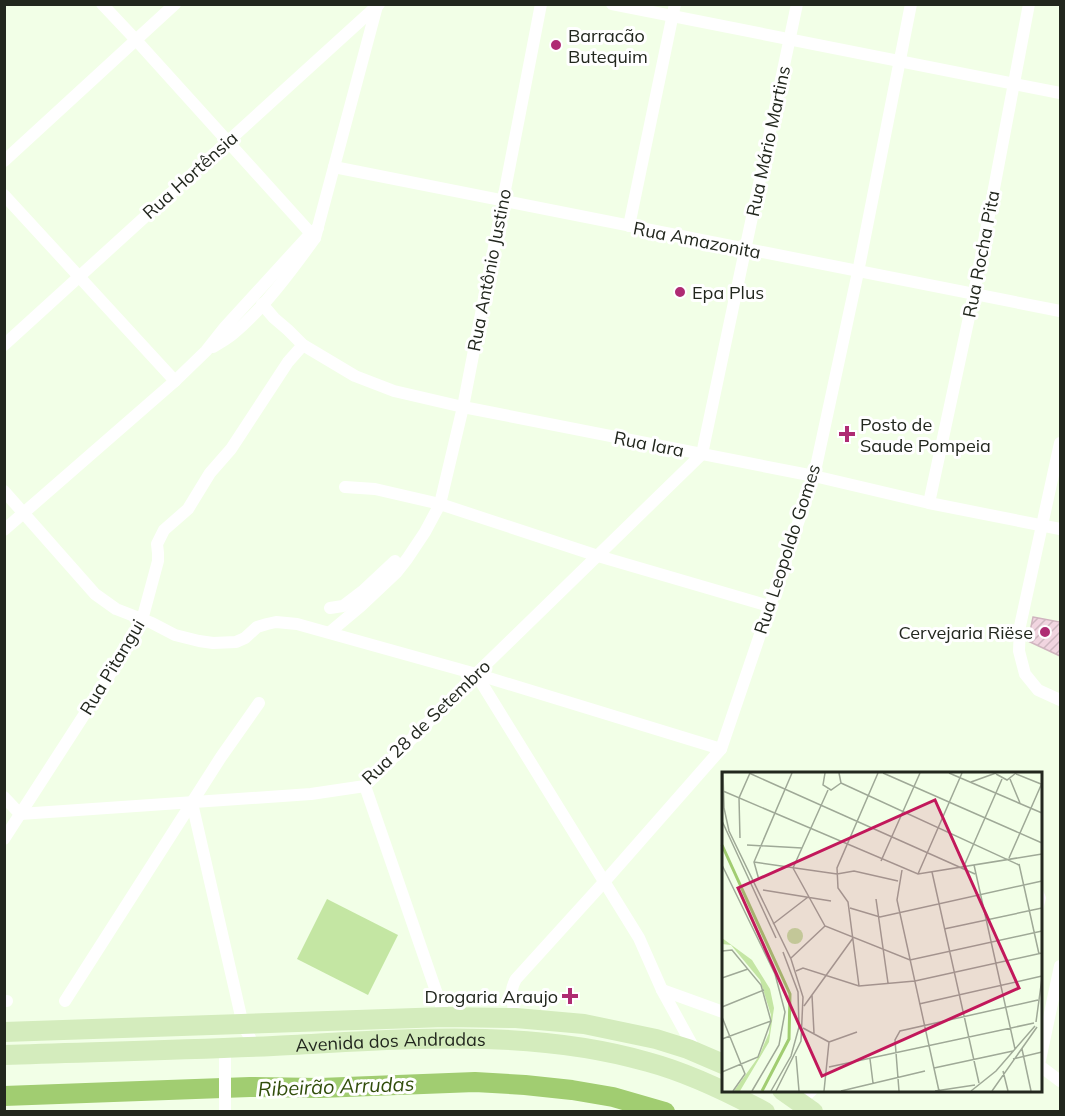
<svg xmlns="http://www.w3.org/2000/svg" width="1065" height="1116" font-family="Mulish,sans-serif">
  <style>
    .pitch { fill: #c4e6a3 }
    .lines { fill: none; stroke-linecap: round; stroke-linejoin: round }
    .river { stroke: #a1cd71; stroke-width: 20 }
    .building { fill: url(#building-hatch); stroke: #d0b5bf; stroke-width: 1.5 }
    .lane { stroke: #fff; stroke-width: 6 }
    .street { stroke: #fff; stroke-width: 12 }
    .primary { stroke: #d4ecbd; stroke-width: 20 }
    .poi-dot { fill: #af2b73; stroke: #fff; stroke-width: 2 }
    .labels { text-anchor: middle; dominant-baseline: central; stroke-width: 6; stroke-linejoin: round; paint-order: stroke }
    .poi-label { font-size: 18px; fill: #22271e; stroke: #fff; text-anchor: start }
    .street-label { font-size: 18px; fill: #22271e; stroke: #fff }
    .water-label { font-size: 20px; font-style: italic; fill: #324e0c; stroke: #fff }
    .inset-river { fill: none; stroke: #a1cd71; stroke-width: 3 }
    .inset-road { fill: none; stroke: #9fa997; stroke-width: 1.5 }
    .view { fill: #c2185b; fill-opacity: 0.15; stroke: #c2185b; stroke-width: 3 }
    .inset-edge { fill: none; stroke: #22271e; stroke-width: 3 }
  </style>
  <defs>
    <pattern id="building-hatch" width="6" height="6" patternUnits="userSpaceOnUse" patternTransform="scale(1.5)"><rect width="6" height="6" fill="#f1d5e0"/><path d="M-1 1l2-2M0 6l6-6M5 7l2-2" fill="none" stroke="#ceb7c0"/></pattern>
  </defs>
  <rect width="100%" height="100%" fill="#f2ffe7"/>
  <polygon class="pitch" points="327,899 398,935 368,995 297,959"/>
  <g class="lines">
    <polyline class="river" points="4,1096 250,1087 320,1088 475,1082 525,1085 572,1090 613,1097 665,1112"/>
  </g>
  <polygon class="building" points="1033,617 1060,622 1060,656 1028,641"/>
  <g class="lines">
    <polyline class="lane" points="1040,891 1043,898 1040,910"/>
    <g class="street">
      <polyline points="102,4 136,40 315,238"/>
      <polyline points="612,4 1060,93"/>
      <polyline points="4,161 175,4"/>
      <polyline points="334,167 1060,311"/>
      <polyline points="4,195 175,381"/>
      <polyline points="629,226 675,4"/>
      <polyline points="262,304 274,318 288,330 303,345 355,376 394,391 463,407 814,476 929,503 1060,529"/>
      <polyline points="4,345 379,4"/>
      <path d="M213 347C220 343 227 339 233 334 263 309 292 270 315 238L377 6"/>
      <polyline points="1060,443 1020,626 1019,651 1025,674 1038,690 1060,700"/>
      <polyline points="345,487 375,489 440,504 598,556 769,606"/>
      <polyline points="4,491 95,594 116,609 152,623 175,635 199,641 213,643 236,642 245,638 257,627 267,624 276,622 297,624 476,674 721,749"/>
      <polyline points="929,503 974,294 1029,4"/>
      <polyline points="4,530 175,381 206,351 225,327 311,233 318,228"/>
      <polyline points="330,608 343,606 364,590 395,561"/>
      <polyline points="330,632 361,606 396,573 407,559 425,532 440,504 463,407 541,4"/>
      <polyline points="476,674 639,938 662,990 696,1052"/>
      <polyline points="365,786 445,1017"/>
      <polyline points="4,797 20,814"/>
      <polyline points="192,803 243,1025 255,1047"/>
      <polyline points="20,814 311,794 365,786 476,674 702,454 797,4"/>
      <polyline points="4,839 106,681 142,620 158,561 158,553 157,544 164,530 188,509 210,473 231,449 288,362 303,345"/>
      <polyline points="662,990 723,1012"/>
      <polyline points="4,1001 7,1001"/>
      <polyline points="65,1001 221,757 259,703"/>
      <path d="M516 1018C513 1004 508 992 516 979L605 881 721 749 814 476 858 272 911 4"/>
      <polyline points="1040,1060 1060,966"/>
      <polyline points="1040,1066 1060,1081"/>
      <polyline points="799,1102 812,1090"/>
      <polyline points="225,1112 225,1048"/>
    </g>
    <g class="primary">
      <polyline points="4,1032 445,1017 516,1018 584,1024 656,1039 688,1049 723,1064"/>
      <path id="s1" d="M4 1055C94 1052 183 1050 273 1046 397 1040 527 1027 648 1062 689 1073 728 1092 765 1112"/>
      <polyline points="782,1090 813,1112"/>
    </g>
  </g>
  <g class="poi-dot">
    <circle cx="556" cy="45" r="6"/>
    <circle cx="680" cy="292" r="6"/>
    <path d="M844 425h6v6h6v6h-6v6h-6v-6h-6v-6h6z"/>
    <circle cx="1045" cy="632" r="6"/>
    <path d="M567 987h6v6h6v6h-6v6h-6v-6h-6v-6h6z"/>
  </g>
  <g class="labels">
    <g class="poi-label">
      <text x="568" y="35">Barracão<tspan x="568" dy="21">Butequim</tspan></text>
      <text x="692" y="292">Epa Plus</text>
      <text x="860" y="424">Posto de<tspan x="860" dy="21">Saude Pompeia</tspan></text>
      <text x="1033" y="632" text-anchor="end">Cervejaria Riëse</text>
      <text x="558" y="996" text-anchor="end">Drogaria Araujo</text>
    </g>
    <g class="street-label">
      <text transform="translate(768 141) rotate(-78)">Rua Mário Martins</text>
      <text transform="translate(190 175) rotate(-42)">Rua Hortênsia</text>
      <text transform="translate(697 240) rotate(11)">Rua Amazonita</text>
      <text transform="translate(981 254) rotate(-79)">Rua Rocha Pita</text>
      <text transform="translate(489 270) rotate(-79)">Rua Antônio Justino</text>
      <text transform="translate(649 444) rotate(11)">Rua Iara</text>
      <text transform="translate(787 549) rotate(-72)">Rua Leopoldo Gomes</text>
      <text transform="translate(112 667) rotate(-59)">Rua Pitangui</text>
      <text transform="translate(426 722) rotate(-44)">Rua 28 de Setembro</text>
      <text stroke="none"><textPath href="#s1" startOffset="387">Avenida dos Andradas</textPath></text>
    </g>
    <g class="water-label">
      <text transform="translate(336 1086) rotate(-2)">Ribeirão Arrudas</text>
    </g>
  </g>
  <g transform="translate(722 772)">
    <rect width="320" height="320" fill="#f2ffe7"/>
    <path d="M0 166 30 188 48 217 52 236 47 270 18 319H12L37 284 47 261 49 243 38 208 9 173 0 172Z" fill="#c4e6a3"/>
    <path d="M65 164a8 8 0 1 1 16 0a8 8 0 1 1-16 0Z" fill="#c4e6a3"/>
    <path class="inset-river" d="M0 73 68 222 67 267 40 319"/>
    <path class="inset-road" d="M1 1 2 36 7 59 69 187 81 225 79 269 54 319M27 1 253 102M103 1 101 13 109 18 119 11 117 1M161 1 320 71M227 1 320 41M274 2 285 8 294 1M294 2 319 12M288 7 298 31M249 10 274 1M119 11 297 93M1 19 196 102 320 82M0 49 54 166M18 66 17 26 28 1M25 73 80 76M287 86 320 11M159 89 198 1M32 90 115 102 132 99 176 109M297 92 317 182M0 93 53 202 63 240 57 273 30 319M252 93 293 277M242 94 280 7M71 96 103 154 188 188 320 159M71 96 106 18M180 98 175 128 217 319M210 100 257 311M196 102 240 1M37 108 32 90 70 1M41 118 109 129M154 127 166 211M128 136 158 145 320 109M51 152 86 125M222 157 320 136M0 179 10 178 39 213 49 249 36 285 0 300M69 186 103 154M74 199 81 196 137 214 193 209 320 181M0 206 26 197M137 214 126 130 116 116 115 96 156 1M90 223 92 261M197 232 320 204M82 234 131 166M0 235 42 218M0 245 23 302 11 319M314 250 320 206M81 256 107 270M0 267 49 249M107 270 135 260M300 277 309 319M74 284 77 319M148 287 151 311M291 287 320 280M107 295 312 251M212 296 291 279M281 299 286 319M49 319 69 284 77 255 76 220 61 180M102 319 107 270M119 319 203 299M177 319 173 268 178 259 316 228M213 319 253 313M249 319 274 299 313 254M270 319 315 255"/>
    <path class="view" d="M213 28 297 216 100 304 16 116Z"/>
    <rect width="320" height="320" class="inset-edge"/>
  </g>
  <rect width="1065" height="1116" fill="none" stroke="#22271e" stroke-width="12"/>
</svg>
